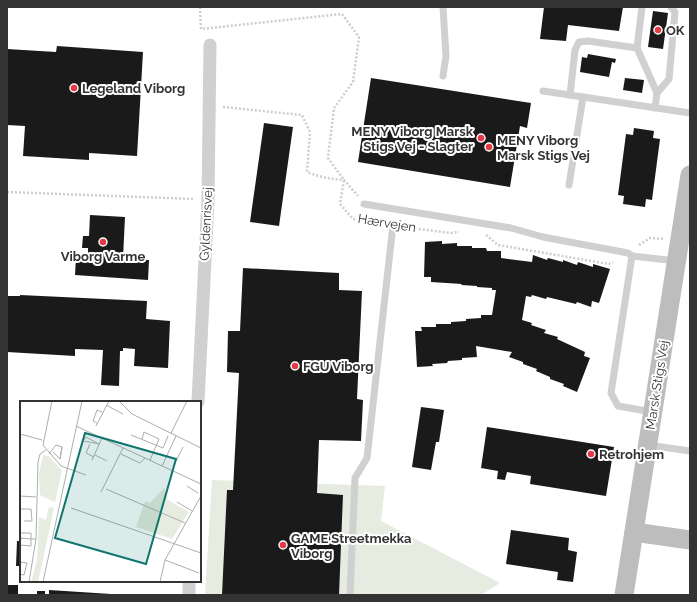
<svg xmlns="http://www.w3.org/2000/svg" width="697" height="602" font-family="Raleway,sans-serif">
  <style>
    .green { fill: #e6ecdf }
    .building { fill: #1a1a1a }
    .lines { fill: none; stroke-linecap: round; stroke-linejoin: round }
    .path { stroke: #cdcdcd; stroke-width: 2.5; stroke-dasharray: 2 2; stroke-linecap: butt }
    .lane { stroke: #d0d0d0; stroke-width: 7 }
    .street { stroke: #d0d0d0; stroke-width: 13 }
    .secondary { stroke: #bdbdbd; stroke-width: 19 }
    .poi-dot { fill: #e63946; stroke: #fff; stroke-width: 1.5 }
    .labels { text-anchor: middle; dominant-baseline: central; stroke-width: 4; stroke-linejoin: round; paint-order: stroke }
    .poi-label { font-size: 13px; font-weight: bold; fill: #333; stroke: #fff; text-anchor: start }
    .street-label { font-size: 13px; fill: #333; stroke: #fff }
    .inset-road { fill: none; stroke: #adadad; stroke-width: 1 }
    .view { fill: #0f766e; fill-opacity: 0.15; stroke: #0f766e; stroke-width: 2 }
    .inset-edge { fill: none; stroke: #333; stroke-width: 2 }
  </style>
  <rect width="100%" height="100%" fill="#fff"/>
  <polygon class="green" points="212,480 385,486 381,521 500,583 481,595 205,595"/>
  <g class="building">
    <polygon points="544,7 623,7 619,31 568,25 566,41 540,39"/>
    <polygon points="653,11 668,13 663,49 648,47"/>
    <polygon points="57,46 143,52 137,156 89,153 89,160 23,156 25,126 7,125 7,49 56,52"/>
    <polygon points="588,54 616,59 615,63 612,62 609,77 580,72 582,57 587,58"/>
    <polygon points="371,78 531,103 527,128 520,126 510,187 358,162"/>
    <polygon points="625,78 644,80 642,93 623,90"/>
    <polygon points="264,123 293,127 279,226 250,222"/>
    <polygon points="634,128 654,131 653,138 660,139 652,200 646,199 645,207 623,204 624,196 618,195 626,134 633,135"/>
    <polygon points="90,215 125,217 123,258 149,260 148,280 75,275 76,257 88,258 88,248 82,248 83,236 89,236"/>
    <polygon points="442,241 442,244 457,243 457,246 472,246 472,248 486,248 487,251 501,251 501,258 532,262 533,255 547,260 548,258 563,262 563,260 577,265 578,262 593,267 593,264 610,269 599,303 592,301 591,307 577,302 576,304 547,297 546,299 532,295 531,297 526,296 522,320 532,323 531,325 546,330 544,333 558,337 557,339 585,352 584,356 590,358 577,392 563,386 564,384 550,379 550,377 536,371 537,369 523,364 523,362 509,357 512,352 476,346 477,357 462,358 462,360 448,361 447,363 432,364 433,366 417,367 415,331 422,331 421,327 436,327 436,324 451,324 451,322 466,321 466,319 481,318 481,315 492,315 496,290 492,290 492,288 477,287 477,286 461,285 462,284 431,282 431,277 424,277 425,242"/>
    <polygon points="243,268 339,273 339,290 362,291 357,399 363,400 361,441 319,440 317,493 343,495 339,595 222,595 227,490 233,490 239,373 227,372 228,331 240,331"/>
    <polygon points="20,295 147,301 146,319 170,321 168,368 134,366 135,349 123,348 123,351 120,351 119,386 101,385 103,350 75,349 75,356 7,352 7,296 20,296"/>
    <polygon points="421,407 444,410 439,442 436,442 431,470 412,467"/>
    <polygon points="487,427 614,447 606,496 530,484 531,476 507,472 505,480 497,479 498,471 481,468"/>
    <polygon points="511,530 569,538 568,550 577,552 573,582 557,580 558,572 506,564"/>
    <polygon points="17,541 21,541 21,566 16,566"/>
    <rect x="7" y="585" width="11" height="10"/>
    <polygon points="49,590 111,594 111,595 49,595"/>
    <rect x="37" y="591" width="8" height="4"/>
  </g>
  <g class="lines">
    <g class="path">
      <polyline points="200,7 201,29 342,14 359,37 353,82 334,108 328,158 344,180 340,204 353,219 384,224"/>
      <path d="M223 107 302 115 310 132 307 172C319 177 331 179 344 180L358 196"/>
      <polyline points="7,192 194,199"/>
      <polyline points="403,227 451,233 459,232"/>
      <polyline points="486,235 498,245 609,264 613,262"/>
      <polyline points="639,245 650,238 663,239"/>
    </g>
    <g class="lane">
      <polyline points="443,7 446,56 443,76"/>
      <polyline points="642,7 637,48 657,93 655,108"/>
      <polyline points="543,91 690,113"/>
      <polyline points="657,93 669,79 675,12 671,7"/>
      <polyline points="570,95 575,50 579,42 588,41 637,48"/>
      <polyline points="569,185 583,97"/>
      <polyline points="364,204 511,228 543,237 628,253 632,256 677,261"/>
      <polyline points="632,256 611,393 618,406 652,412"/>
      <polyline points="648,445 690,451"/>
      <polyline points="350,595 355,478 367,458 393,225"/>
    </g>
    <g class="street">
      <polyline points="198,402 208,199 210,45"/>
      <polyline points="189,595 189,581"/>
    </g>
    <g class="secondary">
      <polyline points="634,532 690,540"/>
      <polyline points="624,595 690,175"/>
    </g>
  </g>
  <g class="poi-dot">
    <circle cx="658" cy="30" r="4"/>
    <circle cx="74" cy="88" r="4"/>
    <circle cx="481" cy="138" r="4"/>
    <circle cx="489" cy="147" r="4"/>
    <circle cx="103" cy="242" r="4"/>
    <circle cx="295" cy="366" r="4"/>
    <circle cx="591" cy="454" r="4"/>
    <circle cx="283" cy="545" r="4"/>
  </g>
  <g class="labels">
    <g class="poi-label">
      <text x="666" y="30">OK</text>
      <text x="82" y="88">Legeland Viborg</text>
      <text x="473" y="131" text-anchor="end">MENY Viborg Marsk<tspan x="473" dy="15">Stigs Vej - Slagter</tspan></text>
      <text x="497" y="140">MENY Viborg<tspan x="497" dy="15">Marsk Stigs Vej</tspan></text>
      <text x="103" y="256" text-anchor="middle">Viborg Varme</text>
      <text x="303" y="366">FGU Viborg</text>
      <text x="599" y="454">Retrohjem</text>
      <text x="291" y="538">GAME Streetmekka<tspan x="291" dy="15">Viborg</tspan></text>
    </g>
    <g class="street-label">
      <text transform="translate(387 223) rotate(9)">Hærvejen</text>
      <text transform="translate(206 224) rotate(-87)">Gyldenrisvej</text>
      <text transform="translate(657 385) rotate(-81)">Marsk Stigs Vej</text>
    </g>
  </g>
  <g transform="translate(20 401)">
    <rect width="181" height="181" fill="#fff"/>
    <path d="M23 54 28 55 42 69 35 101 20 94 19 73ZM144 87 148 99 169 111 152 138 116 126 125 100 130 102ZM29 106 34 107 18 181H11L17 159 19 116 26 119Z" fill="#e6ecdf"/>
    <path class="inset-road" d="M32 0 23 44 41 65 66 74M99 0 112 13 181 47M86 4 103 13M77 22 73 20 77 9 82 11M56 25 181 83M76 25 89 0M151 32 167 0M0 33 22 39M111 34 143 47 148 35M122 38 124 31 139 38 130 59M77 42 66 36 63 40 80 43M70 43 66 52 74 56M29 53 36 44 42 46 40 58 33 51M101 53 120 62 125 57M75 54 87 60M40 58 42 46M72 59 82 37M156 60 163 46M142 65 156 35M167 85 178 92M86 88 165 122M81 91 103 47M0 95 16 96M157 101 172 110M51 107 181 152M0 108H11L12 120H4M1 132H11V145L0 144 1 137 11 138H16M145 159 179 172M0 161 7 162 4 174 0 173M9 181 16 138 18 61 20 53 26 49M23 181 62 0M140 181 145 159 181 95"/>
    <path class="view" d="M65 32 156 58 126 163 35 137Z"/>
    <rect width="181" height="181" class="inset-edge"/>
  </g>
  <rect width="697" height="602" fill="none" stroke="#333333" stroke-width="16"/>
</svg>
